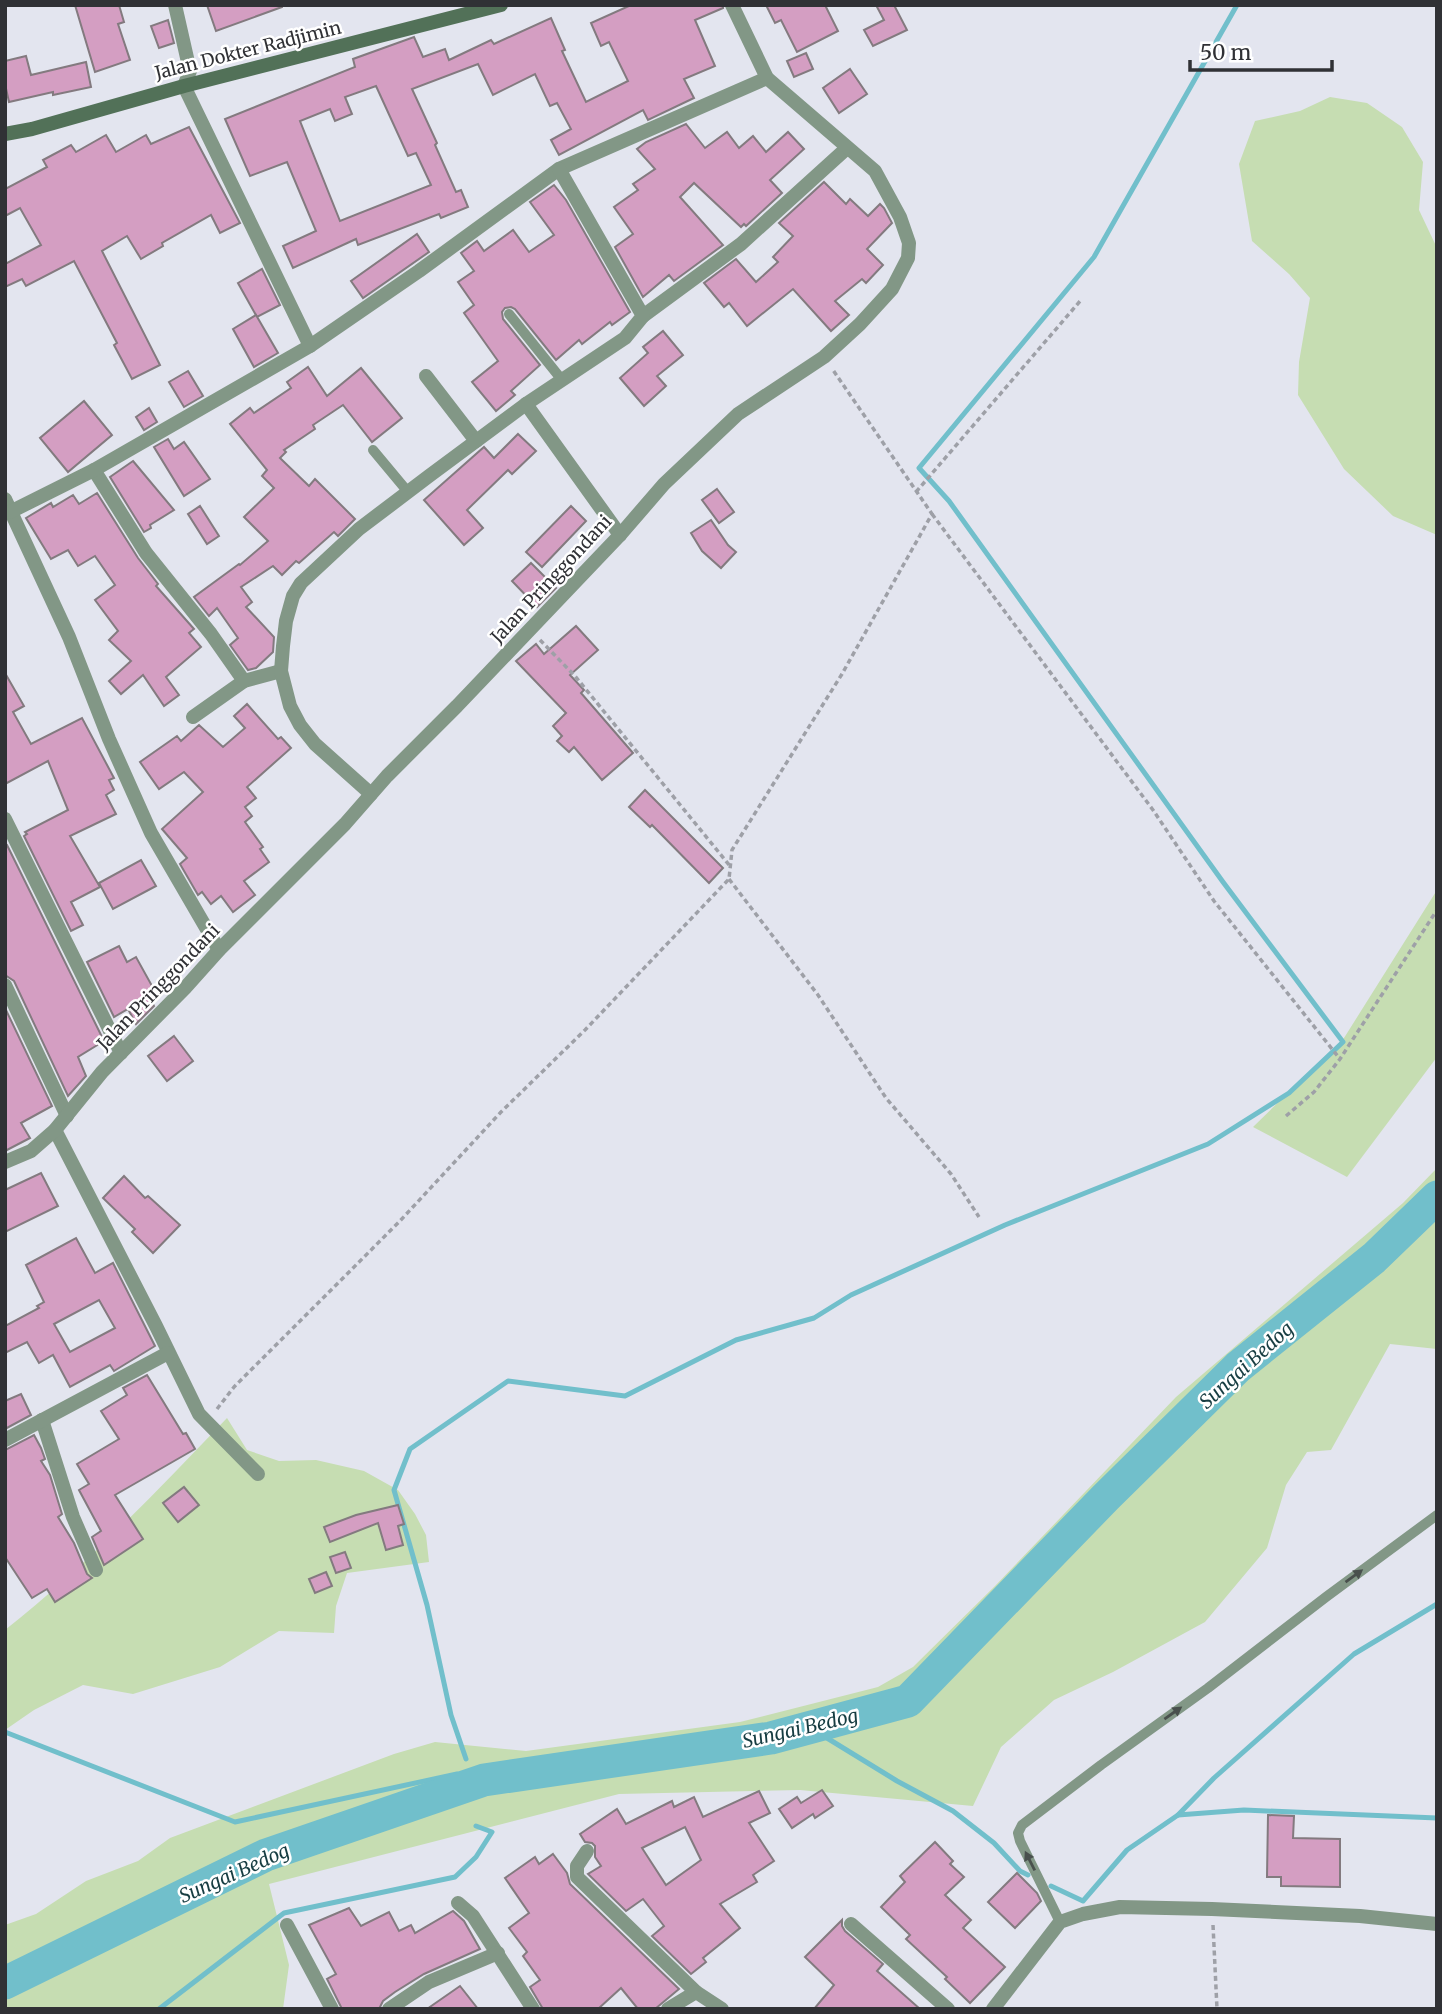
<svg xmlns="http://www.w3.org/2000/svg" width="1442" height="2014" font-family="Merriweather,serif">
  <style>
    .green { fill: #c6ddb2 }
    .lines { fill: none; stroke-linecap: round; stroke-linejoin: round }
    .stream { stroke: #71bfcb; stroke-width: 5 }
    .river { stroke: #71bfcb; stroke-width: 33 }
    .building { fill: #d49ec2; stroke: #837a7f; stroke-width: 2; fill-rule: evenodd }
    .path { stroke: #9ea0a7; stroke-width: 3.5; stroke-dasharray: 5 3.5; stroke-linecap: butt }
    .service { stroke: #829786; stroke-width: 10 }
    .minor { stroke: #829786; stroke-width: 14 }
    .secondary { stroke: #527158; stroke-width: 14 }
    .oneway { fill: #49504d }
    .labels { text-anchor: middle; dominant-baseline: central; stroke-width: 5; stroke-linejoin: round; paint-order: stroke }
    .street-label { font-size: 18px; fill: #303135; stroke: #fff }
    .water-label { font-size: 19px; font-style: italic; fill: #173d42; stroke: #fff }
  </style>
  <rect width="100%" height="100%" fill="#e3e5ef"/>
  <g class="green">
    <polygon points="1330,97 1367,103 1402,127 1423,162 1419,210 1437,248 1437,535 1393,516 1344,469 1298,395 1299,362 1310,298 1289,274 1252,241 1239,164 1255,121 1300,111"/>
    <polygon points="1437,890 1437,1057 1347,1177 1253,1127 1344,1038"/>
    <polygon points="1437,1168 1437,1349 1390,1344 1331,1450 1307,1452 1286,1485 1267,1548 1205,1622 1113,1672 1054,1700 1001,1747 973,1806 800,1790 619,1794 269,1884 289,1965 283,2009 5,2009 5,1925 36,1914 86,1881 138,1861 170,1838 394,1754 435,1742 526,1751 740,1722 878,1687 913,1667 995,1586 1176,1397 1403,1203"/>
    <path d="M227 1418 247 1450 279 1461 316 1460 364 1471 398 1490 415 1514 426 1535 429 1562 347 1573 336 1606 334 1633 279 1631 220 1667 133 1694 83 1685 34 1710 5 1730V1630C86 1566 156 1492 227 1418Z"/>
  </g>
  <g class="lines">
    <g class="stream">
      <polyline points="809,1727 897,1781 953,1811 994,1843 1020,1871 1028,1875"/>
      <polyline points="5,1732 235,1822 457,1774"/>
      <polyline points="466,1759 451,1715 427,1605 394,1490 410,1449 508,1381 625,1396 736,1340 814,1318 851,1295 1005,1225 1208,1144 1289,1093 1343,1042 1223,882 949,501 919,468 1094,257 1237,5"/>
      <polyline points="1178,1815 1214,1778 1354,1654 1437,1604"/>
      <polyline points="1051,1886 1083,1901 1127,1850 1178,1815 1244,1810 1437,1818"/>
      <polyline points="159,2009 284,1913 455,1877 476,1857 492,1832 476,1826"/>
    </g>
    <polyline class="river" points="5,1983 266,1855 484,1780 771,1738 908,1701 1106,1497 1238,1367 1374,1258 1437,1197"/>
  </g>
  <g class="building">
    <polygon points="75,5 119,5 124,22 118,24 130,60 95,72"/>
    <polygon points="207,5 282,5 282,7 216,31"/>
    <path d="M631 5H723V8L695 20 715 66 684 79 694 98 648 120 643 110 559 155 551 140 571 129 557 103 550 106 535 74 493 95 478 64 412 89 437 143 435 145 456 192 461 190 468 207 441 218 439 214 358 245 356 239 293 268 283 246 316 231 287 162 250 176 225 119 355 67 353 59 414 37 423 57 445 49 449 60 491 40 494 44 551 18 565 50 562 51 586 102 628 81 609 42 601 46 591 23ZM376 86 408 156 416 153 431 185 340 221 300 121 330 109 335 121 352 114 345 97Z"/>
    <polygon points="766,5 825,5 838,31 797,52 781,20 775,23"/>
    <polygon points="876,5 894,5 907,30 873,46 864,30 884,20"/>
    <polygon points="168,20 174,43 159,48 151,26"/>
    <polygon points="806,53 813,69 794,77 787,61"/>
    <polygon points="26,56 31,75 86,62 91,87 53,95 53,92 9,102 5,84 5,61"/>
    <polygon points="850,69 867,94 839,113 823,88"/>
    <polygon points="686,124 705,148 727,132 739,148 753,136 766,152 788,132 804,149 770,180 782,193 746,226 744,224 741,227 694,183 680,197 723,245 674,281 669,275 643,297 615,247 633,234 614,207 638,190 633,184 655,169 637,149 646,142"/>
    <polygon points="189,127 240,223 220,233 211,215 162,243 163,246 141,259 127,236 102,251 160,365 132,379 114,345 117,343 74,261 26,286 22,279 5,287 5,264 41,245 20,208 5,216 5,189 47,167 43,160 71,145 76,152 106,135 116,152 146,135 151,144"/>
    <polygon points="824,182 846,204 850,199 868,216 880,204 884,208 892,223 867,249 883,265 866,283 862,279 835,301 849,315 831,331 793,289 747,326 729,303 724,307 704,283 736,259 756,282 778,262 773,257 793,236 779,223"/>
    <polygon points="554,185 566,200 630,312 612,325 610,322 582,344 579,340 556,360 515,309 511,307 505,308 502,312 503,319 540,365 511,391 515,395 496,411 472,382 498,361 464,313 474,305 458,282 474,271 461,253 477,241 484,251 513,230 529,252 554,235 530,202"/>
    <polygon points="417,234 429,252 363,298 351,281"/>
    <polygon points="262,269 280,305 257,317 238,283"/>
    <polygon points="256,315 278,353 254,367 233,329"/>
    <polygon points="663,331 683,355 657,376 666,386 644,406 620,378 648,353 643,347"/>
    <polygon points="308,367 327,396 361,368 402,418 372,442 343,405 313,425 315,429 284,450 286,452 280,458 309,486 315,479 355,519 338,536 334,532 299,563 296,561 282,575 273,566 241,587 252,602 246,607 274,637 273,652 256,668 248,670 230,645 238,638 217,608 209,616 194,597 239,564 240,565 268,541 244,517 274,488 262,476 267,470 230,424 250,408 254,413 291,388 287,382"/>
    <polygon points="188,371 203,396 184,407 169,382"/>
    <polygon points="84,401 112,435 68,472 40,438"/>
    <polygon points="149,408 157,422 144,430 136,417"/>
    <polygon points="518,434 536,451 512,474 508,470 467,510 483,528 464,545 424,500 484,447 494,458"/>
    <polygon points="168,439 174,449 184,442 210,479 184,496 154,447"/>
    <polygon points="133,461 174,510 150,525 151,528 144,532 110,477"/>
    <polygon points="717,489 734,512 719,523 702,500"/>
    <polygon points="97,493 138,558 158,584 156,586 194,629 189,633 201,647 166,677 179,695 164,706 143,675 121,694 109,681 131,661 109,640 118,631 95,600 115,585 95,556 78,566 68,550 51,559 26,518 51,503 53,507 73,495 79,504"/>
    <polygon points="200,506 219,536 207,544 188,514"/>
    <polygon points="571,506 586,521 542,567 526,552"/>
    <polygon points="711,520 728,545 736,552 721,568 702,551 691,533"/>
    <polygon points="531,563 556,588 537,607 512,581"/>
    <polygon points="576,626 598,650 570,675 584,690 581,693 633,753 602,780 574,747 569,752 557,741 562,736 553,726 566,713 516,661 536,644 544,654"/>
    <polygon points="5,673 24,706 13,712 31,744 82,718 114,778 109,780 114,790 106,795 116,814 70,836 100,887 71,902 83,925 71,931 24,836 27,834 25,832 68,810 48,761 5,784"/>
    <polygon points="247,704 278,739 281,737 291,748 247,787 256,798 245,807 252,816 245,822 263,847 260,849 269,862 244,881 255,895 233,912 221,896 211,904 202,892 198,895 180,864 187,858 162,829 203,792 184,772 159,789 140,762 177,736 181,741 199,725 223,747 245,728 234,716"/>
    <polygon points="645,790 723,868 709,883 652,825 650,827 629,807"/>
    <polygon points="7,845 104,1041 78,1057 86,1076 68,1096 14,981 5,975 5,846"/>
    <polygon points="141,860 156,886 113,909 99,883"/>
    <polygon points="119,946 127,962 136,957 157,995 150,998 154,1006 136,1024 128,1009 114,1017 87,962"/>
    <polygon points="5,1008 52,1106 21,1123 30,1138 5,1151"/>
    <polygon points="174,1036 193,1061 167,1081 148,1056"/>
    <polygon points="41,1173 58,1206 5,1232 5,1190"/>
    <polygon points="124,1176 145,1198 148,1196 180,1225 153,1253 132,1232 135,1229 103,1198"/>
    <path d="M76 1238 95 1273 113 1263 155 1346 114 1371 110 1365 70 1387 53 1355 39 1363 27 1342 5 1353V1326L39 1308 37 1306 44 1302 26 1265ZM99 1300 115 1328 70 1352 54 1324Z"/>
    <polygon points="147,1375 183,1434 186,1433 195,1449 115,1495 143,1539 104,1565 92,1537 101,1531 79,1490 89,1484 77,1464 119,1439 101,1411 127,1395 123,1388"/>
    <polygon points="21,1394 31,1415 5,1429 5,1401"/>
    <polygon points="34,1435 41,1448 45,1459 41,1461 50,1475 62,1514 58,1517 74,1543 87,1574 92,1578 55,1602 47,1589 32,1598 5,1557 5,1450"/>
    <polygon points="184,1487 199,1505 178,1522 163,1503"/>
    <polygon points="398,1505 404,1524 398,1526 403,1545 386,1550 378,1523 330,1542 324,1527 356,1515"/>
    <polygon points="345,1552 351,1568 336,1573 330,1557"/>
    <polygon points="326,1572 332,1586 315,1593 309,1579"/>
    <polygon points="822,1790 833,1806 815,1818 813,1814 792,1828 779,1809 797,1797 801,1803"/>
    <path d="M759 1791 770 1813 749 1823 774 1861 753 1875 757 1882 720 1904 740 1928 703 1958 706 1962 691 1974 652 1936 664 1926 643 1899 626 1911 588 1874 601 1866 595 1857V1846L592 1843 585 1842 580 1834 617 1809 626 1824 672 1801 674 1807 694 1797 703 1817ZM685 1827 701 1860 666 1885 642 1848Z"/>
    <polygon points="1268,1815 1294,1816 1293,1838 1340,1839 1340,1887 1281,1886 1281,1877 1267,1877"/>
    <polygon points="935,1842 953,1861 950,1864 964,1877 945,1895 971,1920 963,1928 1005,1967 970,2003 945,1979 947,1977 906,1939 910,1935 881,1907 905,1882 900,1876"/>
    <polygon points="553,1854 567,1873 570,1884 679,1989 655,2009 638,2009 621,1988 598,2009 543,2009 530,1987 540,1980 523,1956 527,1952 509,1928 529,1913 505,1878 535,1857 539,1864"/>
    <polygon points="1017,1873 1037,1893 1041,1901 1015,1928 988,1902"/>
    <polygon points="349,1908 361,1926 389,1912 399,1931 411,1925 415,1933 453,1911 464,1921 480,1949 424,1974 395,1992 383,2001 379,2009 342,2009 327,1979 336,1974 309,1925"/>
    <polygon points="842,1920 842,1926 845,1931 883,1964 877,1971 920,2009 814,2009 834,1985 805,1957"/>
    <polygon points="460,1986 478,2009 427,2009"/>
  </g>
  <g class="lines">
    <g class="path">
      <polyline points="916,492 1081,300"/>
      <polyline points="932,514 1153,810 1214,901 1340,1059"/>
      <polyline points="540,640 575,676 730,866"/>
      <polyline points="729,879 818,995 886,1098 951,1174 979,1217"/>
      <polyline points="1286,1116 1314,1092 1340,1059 1437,910"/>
      <polyline points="217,1409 234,1387 399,1222 501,1112 585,1030 729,879 732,850 842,674 932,514 833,370"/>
      <polyline points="1213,1925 1217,2009"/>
    </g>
    <g class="service">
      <polyline points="509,314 562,380"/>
      <polyline points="373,450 408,492"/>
      <polyline points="1060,1922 1020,1841 1018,1833 1022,1825 1101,1765 1208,1688 1326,1597 1437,1515"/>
    </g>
    <g class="minor">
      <polyline points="175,5 190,71 184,86 310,346"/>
      <polyline points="643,316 741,244 847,148"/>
      <polyline points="426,376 476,441"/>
      <polyline points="526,404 620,535"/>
      <polyline points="94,470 146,553 211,634 244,681"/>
      <polyline points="5,499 69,637 109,739 151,833 219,950"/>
      <polyline points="10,512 94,470 310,346 419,271 559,169 767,78"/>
      <polyline points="193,717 244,681 281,671"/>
      <polyline points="371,794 315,744 300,725 290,706 281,671 283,646 286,621 293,596 301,583 359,529 429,476 526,404 625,338 643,316 559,169"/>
      <polyline points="5,819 121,1053"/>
      <polyline points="5,985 67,1116"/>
      <polyline points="55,1130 156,1326 199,1414 258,1474"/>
      <polyline points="5,1162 31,1151 55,1130 102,1072 185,988 219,950 345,824 387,776 457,706 620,535 664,484 738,414 824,357 860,324 892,289 908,258 909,243 900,217 875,171 767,78 732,5"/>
      <polyline points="42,1420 73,1517 96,1570"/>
      <polyline points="5,1440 168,1353"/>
      <polyline points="587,1851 577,1866 577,1877 696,1992"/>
      <polyline points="458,1903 473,1916 533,2009"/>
      <polyline points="851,1924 948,2009"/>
      <polyline points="287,1925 332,2009"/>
      <polyline points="389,2009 429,1982 498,1953"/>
      <polyline points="668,2009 696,1992 722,2009"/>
      <polyline points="993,2009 1060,1922 1083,1914 1120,1907 1212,1909 1360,1916 1437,1924"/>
    </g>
    <polyline class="secondary" points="5,134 32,129 184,86 501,5"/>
  </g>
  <defs><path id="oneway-solid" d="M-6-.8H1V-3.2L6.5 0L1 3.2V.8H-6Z" transform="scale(1.75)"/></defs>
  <g class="oneway">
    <use href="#oneway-solid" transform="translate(1354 1576) rotate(-36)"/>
    <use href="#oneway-solid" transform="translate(1173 1713) rotate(-35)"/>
    <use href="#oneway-solid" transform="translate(1030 1861) rotate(-117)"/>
  </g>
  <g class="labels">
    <g class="street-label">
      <text transform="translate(248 50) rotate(-14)">Jalan Dokter Radjimin</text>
      <text transform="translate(551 579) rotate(-47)">Jalan Pringgondani</text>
      <text transform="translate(158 987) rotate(-46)">Jalan Pringgondani</text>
    </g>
    <g class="water-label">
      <text transform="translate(1246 1365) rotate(-42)">Sungai Bedog</text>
      <text transform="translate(800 1728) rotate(-13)">Sungai Bedog</text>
      <text transform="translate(234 1873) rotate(-24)">Sungai Bedog</text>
    </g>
  </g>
  <rect width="1442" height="2014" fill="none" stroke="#303135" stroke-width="14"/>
  <path d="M1190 60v10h142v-10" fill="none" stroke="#303135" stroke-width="3.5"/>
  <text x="1200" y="60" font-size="21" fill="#303135" stroke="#ffffff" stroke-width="5" paint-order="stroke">50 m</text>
</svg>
